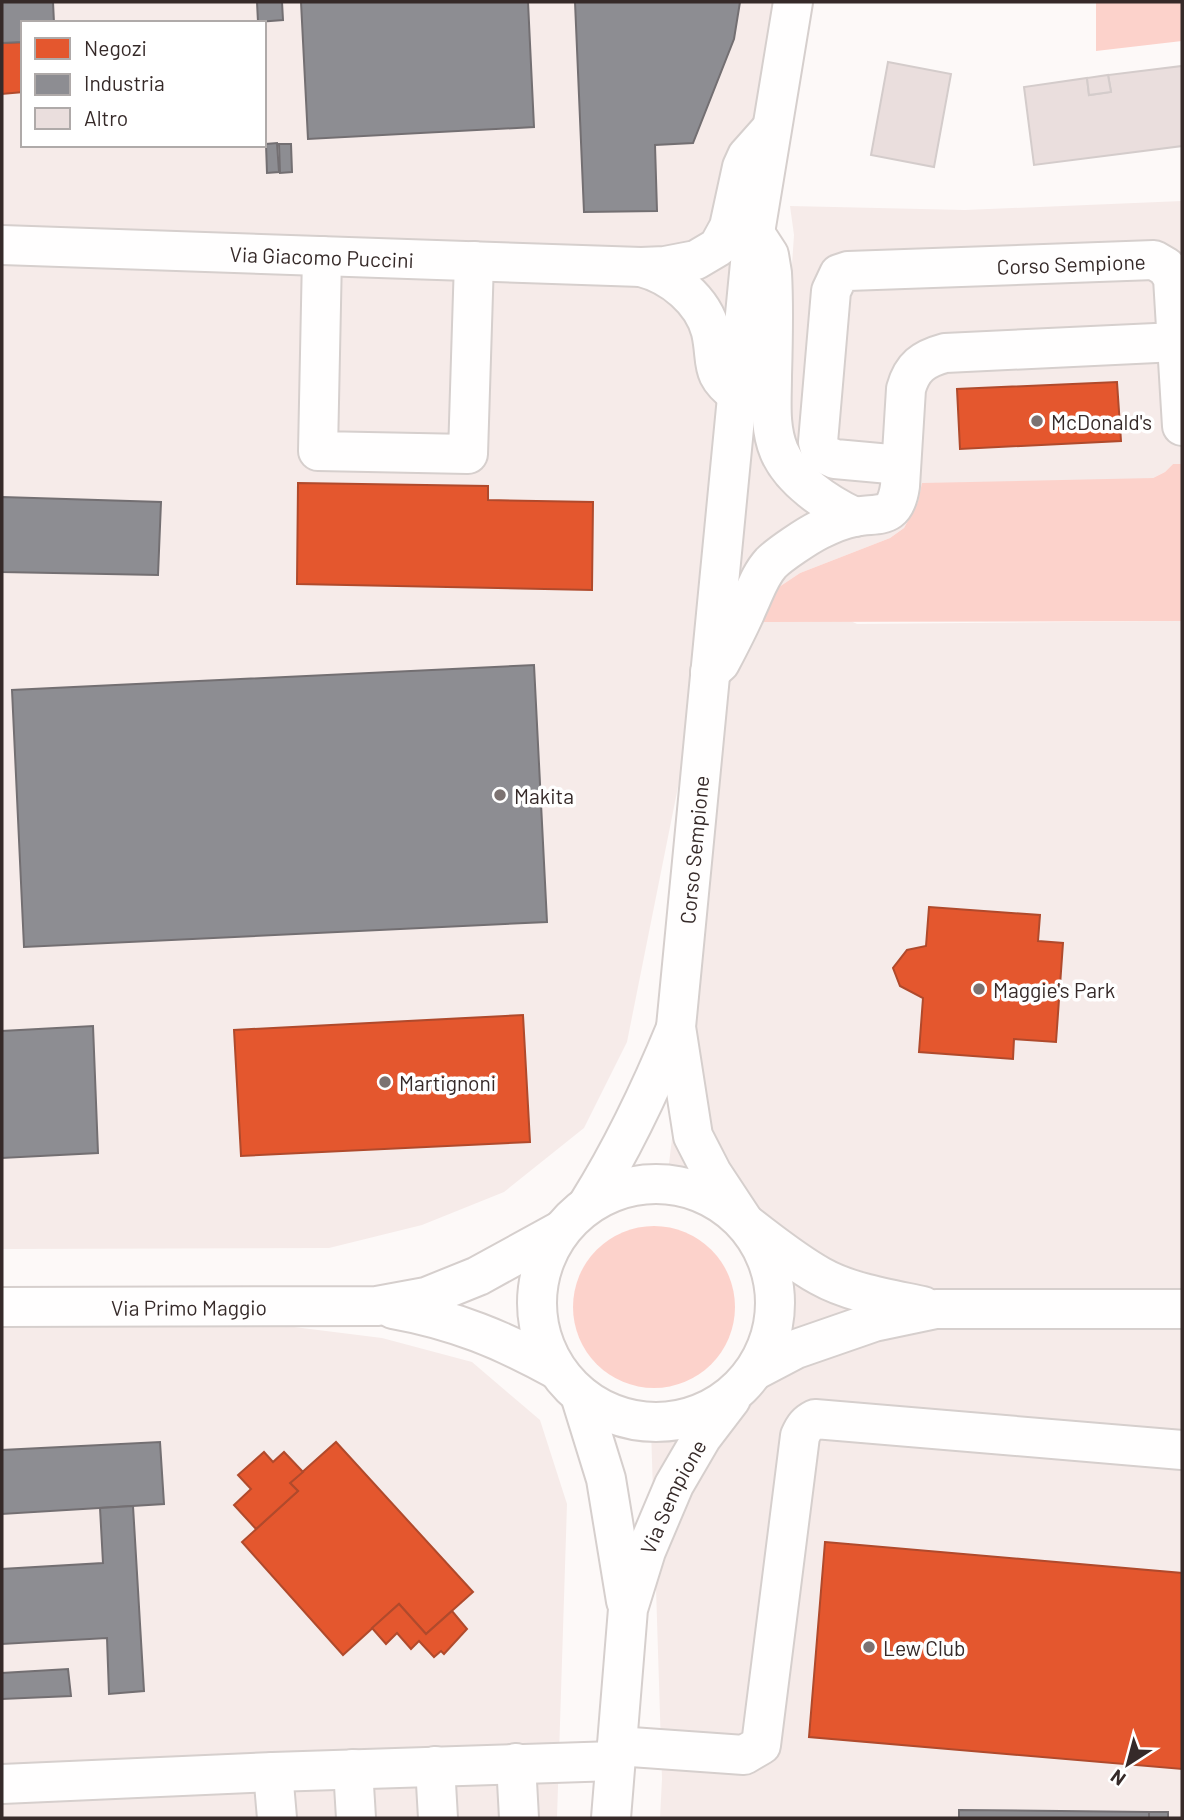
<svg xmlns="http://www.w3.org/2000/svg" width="1184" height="1820" font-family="Barlow,sans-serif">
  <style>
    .built { fill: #f6ebe9; fill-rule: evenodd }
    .green { fill: #fcd2cb }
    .shops { fill: #e4572e; stroke: #b04a2c; stroke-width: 2 }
    .industry { fill: #8d8d92; stroke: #736f72; stroke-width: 2 }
    .building { fill: #eadedd; stroke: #d4cccb; stroke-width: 2 }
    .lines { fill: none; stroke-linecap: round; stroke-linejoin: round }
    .minor-casing { stroke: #d6cfcd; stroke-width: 42 }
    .major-casing { stroke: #d6cfcd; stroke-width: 42 }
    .minor { stroke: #fffefe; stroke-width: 38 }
    .major { stroke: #fffefe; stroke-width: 38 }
    .poi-dot { fill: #7c7271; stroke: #fff; stroke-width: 2.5 }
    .labels { text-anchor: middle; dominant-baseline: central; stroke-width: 7; stroke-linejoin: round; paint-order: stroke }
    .street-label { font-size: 21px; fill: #362a29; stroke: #fff }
    .poi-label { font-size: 21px; fill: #362a29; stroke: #fff; text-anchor: start }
  </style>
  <rect width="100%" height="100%" fill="#fdf9f8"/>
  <g class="built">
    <path d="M2 2H791L711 622 627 1042 584 1128 504 1192 422 1225 329 1248 2 1249ZM23 23H264V145H23Z"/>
    <polygon points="1182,201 1182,464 1173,464 1165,472 1153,478 918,502 904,528 890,538 800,573 779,587 857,624 1182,621 1182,1818 660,1818 662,1779 651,1429 674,1427 706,1417 736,1398 761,1370 776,1338 781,1306 779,1280 767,1246 727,1201 697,1186 667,1180 741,569 753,431 791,280 794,235 790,206 965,210"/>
    <polygon points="175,1312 382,1338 472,1362 540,1420 567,1504 557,1818 2,1818 2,1313"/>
  </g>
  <g class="green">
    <polygon points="1096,2 1182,2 1182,41 1096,51"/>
    <polygon points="1173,464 1182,464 1182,621 760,622 766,601 779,587 800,573 890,538 904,528 918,502 922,483 1153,478 1165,472"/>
    <circle cx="654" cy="1307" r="81"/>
  </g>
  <g class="shops">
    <polygon points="23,42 23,92 2,94 2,43"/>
    <polygon points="1117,382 1121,441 960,449 957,389"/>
    <polygon points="298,483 488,486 488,500 593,502 592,590 297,584"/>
    <polygon points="929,907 1040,915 1038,941 1063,943 1056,1042 1014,1039 1013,1059 919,1052 923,998 900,986 893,968 907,950 926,946"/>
    <polygon points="523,1015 530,1142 241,1156 234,1030"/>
    <polygon points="336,1442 473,1592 426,1634 399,1604 343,1655 242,1542 298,1491 290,1483"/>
    <polygon points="264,1452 273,1462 284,1452 303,1472 290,1483 298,1491 256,1529 234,1505 251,1489 238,1475"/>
    <polygon points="825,1542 1182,1573 1182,1769 809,1737"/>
    <polygon points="399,1604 426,1634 452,1611 467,1629 444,1654 441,1651 434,1657 419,1641 411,1649 397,1633 386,1644 372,1628"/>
  </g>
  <g class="industry">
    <polygon points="2,2 53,2 54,23 23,23 23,42 2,43"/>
    <polygon points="257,2 282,2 283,20 258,22"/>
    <polygon points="301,2 528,2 534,127 308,139"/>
    <polygon points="575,2 740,2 734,39 693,143 655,145 657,211 584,212"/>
    <polygon points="277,143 279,172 267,173 266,144"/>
    <polygon points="279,144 291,144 292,172 280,173"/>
    <polygon points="2,497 161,502 158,575 2,572"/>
    <polygon points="534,665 547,922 24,947 12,690"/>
    <polygon points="93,1026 98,1153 2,1158 2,1031"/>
    <polygon points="160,1442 164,1504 2,1514 2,1450"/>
    <polygon points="133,1506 144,1691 109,1694 107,1638 2,1644 2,1569 103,1563 100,1508"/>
    <polygon points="68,1669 71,1696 2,1699 2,1673"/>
    <polygon points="959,1810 1149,1812 1149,1818 959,1818"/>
    <rect x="1149" y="1812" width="19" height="6"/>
  </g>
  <g class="building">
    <polygon points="888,62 951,74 934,167 871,155"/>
    <polygon points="1182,66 1182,146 1034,165 1024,87 1087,78 1089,95 1111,92 1108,75"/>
    <polygon points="1108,75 1111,92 1089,95 1087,78"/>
  </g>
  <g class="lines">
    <defs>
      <g id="minor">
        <path d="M754 232 769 255 772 273C774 308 773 342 772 376 772 401 769 427 779 451 791 480 827 504 855 517"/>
        <path id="s1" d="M2 245 641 267 665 266 696 260 718 247 729 227 742 167 747 156 771 129"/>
        <polyline points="322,256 318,451 468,454 474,261"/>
        <path d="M641 267C672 275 703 300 711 332 718 363 708 373 738 395"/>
        <path id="s2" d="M901 465 835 459C825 455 820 453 818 442L831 291 839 274 848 271 1154 260 1166 267 1173 278 1182 426"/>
        <path d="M710 672 720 663C730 644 740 625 748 606 755 591 760 575 771 563 780 554 807 536 819 530 829 525 843 519 854 517 879 512 895 521 900 486L906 389C912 367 923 359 945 353L1177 342"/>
        <path d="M745 1223C769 1241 793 1261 820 1276 850 1293 890 1299 923 1306"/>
        <path id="s3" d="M2 1307 377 1306 426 1297 478 1276 560 1231"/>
        <path d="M393 1309C455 1320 503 1340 557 1370"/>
        <polyline points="756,1370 796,1349 874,1322 936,1309 1182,1309"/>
        <path d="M617 1746 744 1755 761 1745 800 1436C804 1427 807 1423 815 1419L1182 1450"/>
        <polyline points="516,1763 519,1818"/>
        <polyline points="435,1766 438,1818"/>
        <polyline points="353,1769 356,1818"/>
        <polyline points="273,1772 277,1818"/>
        <polyline points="2,1784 273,1772 615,1761"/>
      </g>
      <g id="major">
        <circle cx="656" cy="1303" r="119"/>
        <path d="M588 1204C623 1148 651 1089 676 1028"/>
        <path id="s4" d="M745 1223 712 1173 693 1136 676 1027 750 263 793 2"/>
        <polyline points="580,1395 606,1479 626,1601"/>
        <path id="s5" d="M611 1818 628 1609 646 1551 674 1485 702 1437 731 1399"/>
      </g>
    </defs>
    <use href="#minor" class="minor-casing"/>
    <use href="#major" class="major-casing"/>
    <use href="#minor" class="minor"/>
    <use href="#major" class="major"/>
  </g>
  <g class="poi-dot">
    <circle cx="1037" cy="421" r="7"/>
    <circle cx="500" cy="795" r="7"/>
    <circle cx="979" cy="989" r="7"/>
    <circle cx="385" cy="1082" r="7"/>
    <circle cx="869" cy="1647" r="7"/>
  </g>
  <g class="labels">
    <g class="street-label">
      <text stroke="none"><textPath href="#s1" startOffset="320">Via Giacomo Puccini</textPath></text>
      <text stroke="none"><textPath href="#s2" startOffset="495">Corso Sempione</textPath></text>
      <text stroke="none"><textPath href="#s4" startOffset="390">Corso Sempione</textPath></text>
      <text stroke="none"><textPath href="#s3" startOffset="187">Via Primo Maggio</textPath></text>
      <text stroke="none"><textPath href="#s5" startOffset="331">Via Sempione</textPath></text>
    </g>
    <g class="poi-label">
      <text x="1051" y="421">McDonald's</text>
      <text x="514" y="795">Makita</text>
      <text x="993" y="989">Maggie's Park</text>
      <text x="399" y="1082">Martignoni</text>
      <text x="883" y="1647">Lew Club</text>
    </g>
  </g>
  <rect width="1184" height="1820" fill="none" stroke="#362a29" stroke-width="7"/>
  <rect x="21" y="21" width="245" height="126" fill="#ffffff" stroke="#afaaa9" stroke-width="2"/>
  <rect x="35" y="38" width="35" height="21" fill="#e4572e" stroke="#afaaa9" stroke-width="2"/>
  <text x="84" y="56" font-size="21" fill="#362a29">Negozi</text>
  <rect x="35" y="74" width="35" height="21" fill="#8d8d92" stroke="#afaaa9" stroke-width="2"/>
  <text x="84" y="91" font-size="21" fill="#362a29">Industria</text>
  <rect x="35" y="108" width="35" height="21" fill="#eadedd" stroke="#afaaa9" stroke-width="2"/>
  <text x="84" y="126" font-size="21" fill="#362a29">Altro</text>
  <g transform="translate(1128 1764) rotate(216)" stroke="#ffffff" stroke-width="5" paint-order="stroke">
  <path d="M0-5L12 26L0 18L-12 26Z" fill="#362a29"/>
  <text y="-10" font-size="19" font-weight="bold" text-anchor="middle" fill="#362a29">N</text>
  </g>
</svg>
